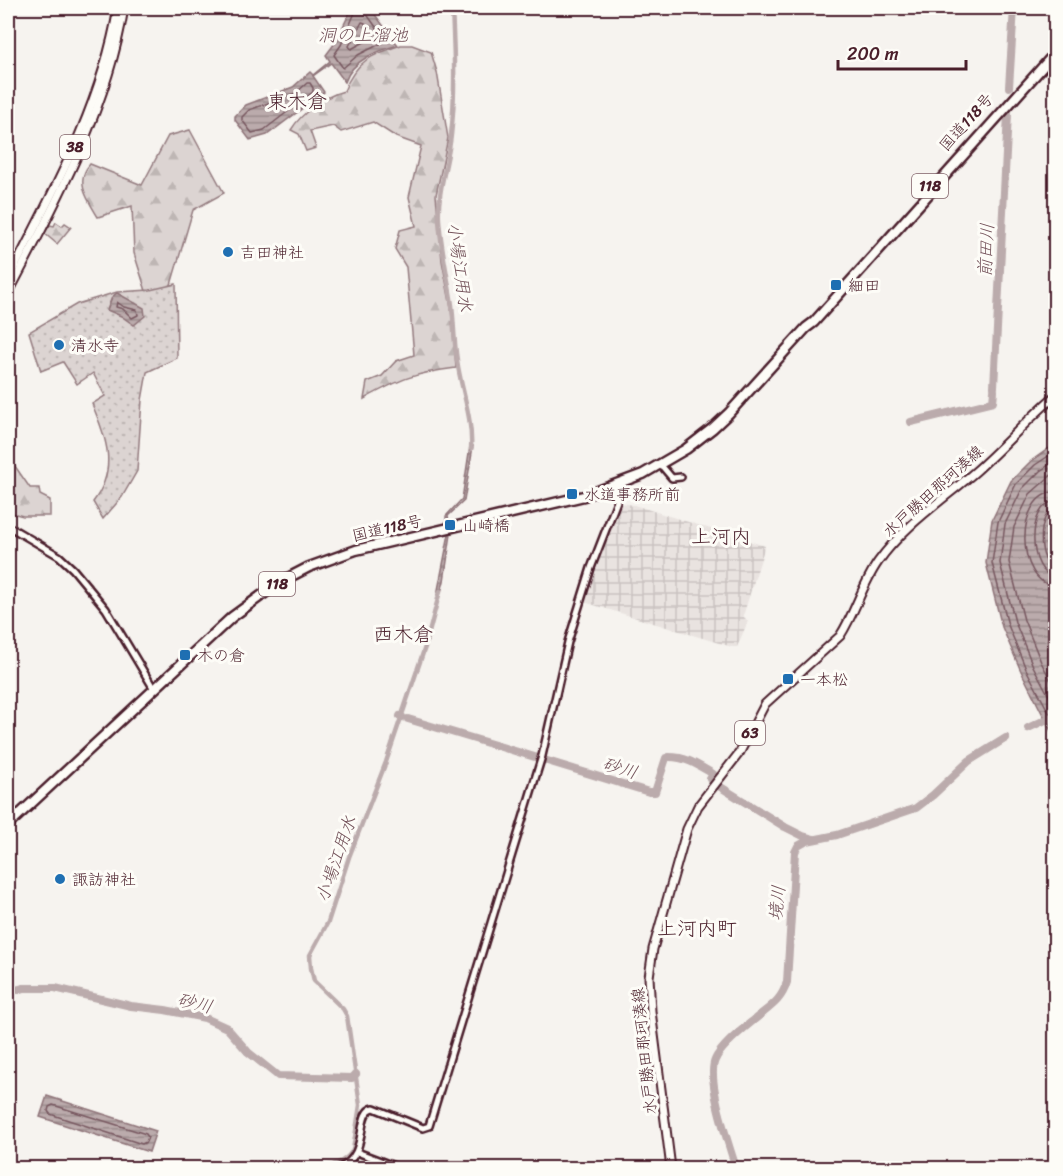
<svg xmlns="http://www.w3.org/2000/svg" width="1063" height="1176" font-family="Sriracha,'Klee One',sans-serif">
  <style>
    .industrial { fill: url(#industrial-grid) }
    .forest { fill: url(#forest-firs); stroke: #937a7e; stroke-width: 1.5 }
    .park { fill: url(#park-dots); stroke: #937a7e; stroke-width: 1.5 }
    .water { fill: url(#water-rules); stroke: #8e7378; stroke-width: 1.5 }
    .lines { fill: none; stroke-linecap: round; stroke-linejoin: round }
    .shore { stroke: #77575f; stroke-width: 1.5 }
    .canal { stroke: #bbabac; stroke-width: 4.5 }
    .river { stroke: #bbabac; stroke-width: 8 }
    .minor-casing { stroke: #4a1f2b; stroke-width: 10 }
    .major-casing { stroke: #4a1f2b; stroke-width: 11 }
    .highway-casing { stroke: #4a1f2b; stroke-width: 13 }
    .minor { stroke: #fdfcf7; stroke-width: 5 }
    .major { stroke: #fdfcf7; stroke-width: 7 }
    .highway { stroke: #fdfcf7; stroke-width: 8 }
    .poi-dot { fill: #1f6fb2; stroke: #fdfcf7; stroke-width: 2 }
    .labels { text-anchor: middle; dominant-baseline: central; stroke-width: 6; stroke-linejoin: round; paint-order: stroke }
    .shield { fill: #fdfcf7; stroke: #806168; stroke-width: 1.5 }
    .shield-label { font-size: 15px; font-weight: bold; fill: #4a1f2b }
    .street-label { font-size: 16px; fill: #4a1f2b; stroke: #fdfcf7 }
    .poi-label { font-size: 16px; fill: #4a1f2b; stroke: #fdfcf7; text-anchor: start }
    .water-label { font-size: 18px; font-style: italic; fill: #725058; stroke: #fdfcf7 }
    .quarter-label { font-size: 20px; fill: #4a1f2b; stroke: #fdfcf7 }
  </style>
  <defs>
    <pattern id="industrial-grid" width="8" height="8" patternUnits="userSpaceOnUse" patternTransform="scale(1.5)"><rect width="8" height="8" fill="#e9e3e0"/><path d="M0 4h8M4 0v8" fill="none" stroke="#c9c2c0"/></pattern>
    <pattern id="forest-firs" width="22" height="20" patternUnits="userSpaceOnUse" patternTransform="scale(1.5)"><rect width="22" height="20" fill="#dcd4d2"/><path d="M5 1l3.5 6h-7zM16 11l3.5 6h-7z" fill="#beb6b4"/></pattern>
    <pattern id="park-dots" width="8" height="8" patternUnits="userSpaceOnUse" patternTransform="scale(1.5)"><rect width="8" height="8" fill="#dcd4d2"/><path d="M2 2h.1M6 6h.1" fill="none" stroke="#beb6b4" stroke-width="1.8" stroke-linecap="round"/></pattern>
    <pattern id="water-rules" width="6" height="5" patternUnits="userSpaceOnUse" patternTransform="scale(1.5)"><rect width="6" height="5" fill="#bbabac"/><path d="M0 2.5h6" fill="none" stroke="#9a8b8c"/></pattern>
  </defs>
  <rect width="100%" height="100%" fill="#f6f3ef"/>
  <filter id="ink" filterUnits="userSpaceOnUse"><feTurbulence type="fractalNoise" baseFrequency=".0167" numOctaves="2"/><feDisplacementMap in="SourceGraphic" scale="12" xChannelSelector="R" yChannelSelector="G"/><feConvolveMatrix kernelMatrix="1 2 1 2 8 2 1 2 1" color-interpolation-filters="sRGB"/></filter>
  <g filter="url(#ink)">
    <polygon class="industrial" points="621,503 634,505 765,546 743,616 748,621 737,647 732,647 584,602 607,532"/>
    <g class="forest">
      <path d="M401 45H412L431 52 437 72 448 138 436 195 442 261 451 307 456 368C415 373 400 379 364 399L367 382 382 376 396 361 414 355 406 267 395 249 400 230 416 226 409 197 421 146 396 137 373 122 341 132 333 126 310 131 316 148 306 151 299 134 291 130C301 113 325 96 344 91 356 61 371 55 401 45Z"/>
      <path d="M190 130 224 193 193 210 158 329 134 253 132 206 98 217C88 200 74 182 90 164L142 185 168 136Z"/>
      <polygon points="56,222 62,226 65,223 71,227 57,244 44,233 50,225 54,226"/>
      <polygon points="8,456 30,488 39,488 40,495 50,500 50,516 23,516 8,512 8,499 12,489 12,482 8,476"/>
    </g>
    <path class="park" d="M176 284 177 358 147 372 142 400 137 471 122 497 103 519 93 502C118 469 107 439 92 404L105 396 93 373 77 384 63 362 41 371 29 332 77 304 117 292 150 290Z"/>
    <g class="water">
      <path d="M352 8H370L398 45C377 51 352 60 345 82L331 63 313 76 324 92 267 135 250 140 235 120V116L246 105 293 87 310 72 313 75 330 61 326 55 335 43Z"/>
      <polygon points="117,293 144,308 145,316 134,325 121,316 107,310 112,297"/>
      <polygon points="1055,444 1055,508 1049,523 1047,537 1050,556 1056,570 1055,739 1021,671 1002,627 986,563 992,520 1011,481 1031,461"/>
      <polygon points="470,446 473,446 464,501 448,516 451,534 444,581 440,596 437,595 449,534 446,523 446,516 462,499"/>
      <polygon points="47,1096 156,1131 149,1152 40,1117"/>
    </g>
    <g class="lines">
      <g class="shore">
        <polyline points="357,8 341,45 334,55 343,68 358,55 386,41 366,13 366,8"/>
        <polygon points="362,22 365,23 374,37 351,49 349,46"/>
        <polygon points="307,83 310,83 313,88 313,92 264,130 252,133 242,120 242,117 249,110 296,93"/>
        <polygon points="117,302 124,307 137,310 138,315 132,318 123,309 116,307"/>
        <polyline points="1056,451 1035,465 1016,484 998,522 992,563 1008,625 1026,669 1056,726"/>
        <polyline points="1056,460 1040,471 1022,489 1005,524 1000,563 1015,622 1033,666 1056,709"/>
        <polyline points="1056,471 1030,494 1014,527 1009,562 1024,620 1041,662 1056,690"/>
        <path d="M1056 492C1014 493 1015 584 1056 586"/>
        <path d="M1056 501C1026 503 1027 575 1056 577"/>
        <path d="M1056 508C1036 511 1037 567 1056 569"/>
        <polygon points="53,1105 146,1134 148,1137 146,1142 142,1144 50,1114 48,1111 49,1107"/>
      </g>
      <g class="canal">
        <path d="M452 8C454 50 456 92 451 135 448 164 437 191 439 220 441 249 448 277 452 305 454 323 454 342 457 360 461 390 473 418 471 449"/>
        <path d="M323 1168C335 1164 346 1162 353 1150L360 1105 347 1016 343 1009 314 981 311 968 310 955 328 922 349 857 386 762 426 644 440 591"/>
        <polyline points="349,1168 350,1168"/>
      </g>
      <g class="river">
        <polyline points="1009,87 1014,8"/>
        <polyline points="994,387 1008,114"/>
        <polyline points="911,422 993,402 994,391"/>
        <polyline points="400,716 402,717"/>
        <polyline points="408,719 538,758"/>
        <polyline points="1028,728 1056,715"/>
        <path d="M669 757C687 757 698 765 713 774L710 779 713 781"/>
        <polyline points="544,760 649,792 655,792 666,758"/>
        <polyline points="719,786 785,827 803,836 814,839"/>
        <polyline points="8,992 24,988 55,988 131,1006 165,1010 205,1018 227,1028 248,1052 278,1076 352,1078 356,1074"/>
        <path d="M736 1168C729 1145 706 1080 715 1060 721 1046 743 1029 754 1020 769 1007 781 1002 787 982L795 852 798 846 807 841 837 835 916 808 933 795 969 761 1006 738"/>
      </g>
      <defs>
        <g id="minor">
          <polyline points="661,465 672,478 681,477"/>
          <polyline points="8,526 59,556 73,569 106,609 154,689"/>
          <polyline points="357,1152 399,1168"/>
          <path d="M339 1168C371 1155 354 1112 374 1108L423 1128 429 1126 542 756 568 642 591 568 617 501 614 487"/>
        </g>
        <g id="major">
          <path d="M8 280C53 192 101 107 118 8"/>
          <path d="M8 294C55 205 108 108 124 8"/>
          <path d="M671 1168 651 1011 649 977 653 949 687 829 698 806 740 752 765 704 840 636C855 613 862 585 878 562 903 526 943 500 976 471 1003 447 1028 419 1056 395"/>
        </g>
        <polyline id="highway" points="8,825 232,617 280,582 309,567 356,550 584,496 643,474 686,449 713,428 729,413 806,328 814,322 1056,52"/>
      </defs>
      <use href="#minor" class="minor-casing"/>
      <use href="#major" class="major-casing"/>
      <use href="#highway" class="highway-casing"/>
      <use href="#minor" class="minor"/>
      <use href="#major" class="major"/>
      <use href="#highway" class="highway"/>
    </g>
  </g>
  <g class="poi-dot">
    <circle cx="228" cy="252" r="6"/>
    <rect x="830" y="279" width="12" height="12" rx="3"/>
    <circle cx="59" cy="345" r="6"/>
    <rect x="566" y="488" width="12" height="12" rx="3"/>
    <rect x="444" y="519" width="12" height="12" rx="3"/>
    <rect x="179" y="649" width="12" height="12" rx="3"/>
    <rect x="782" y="673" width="12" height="12" rx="3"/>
    <circle cx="60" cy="879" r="6"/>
  </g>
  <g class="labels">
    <g class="shield">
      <rect x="60" y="135" width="30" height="24" rx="4.5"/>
      <rect x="912" y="174" width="36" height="24" rx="4.5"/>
      <rect x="259" y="572" width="36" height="24" rx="4.5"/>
      <rect x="735" y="721" width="30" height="24" rx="4.5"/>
    </g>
    <g class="shield-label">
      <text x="75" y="147">38</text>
      <text x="930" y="186">118</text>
      <text x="277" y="584">118</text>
      <text x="750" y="733">63</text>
    </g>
    <g class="street-label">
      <text transform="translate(966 122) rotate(-48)">国道118号</text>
      <text transform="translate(933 491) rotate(-42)">水戸勝田那珂湊線</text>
      <text transform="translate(387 528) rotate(-13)">国道118号</text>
      <text transform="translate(644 1051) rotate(-96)">水戸勝田那珂湊線</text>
    </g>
    <g class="poi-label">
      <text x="240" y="252">吉田神社</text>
      <text x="848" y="285">細田</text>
      <text x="71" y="345">清水寺</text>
      <text x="584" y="494">水道事務所前</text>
      <text x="462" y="525">山崎橋</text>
      <text x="197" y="655">木の倉</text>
      <text x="800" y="679">一本松</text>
      <text x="72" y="879">諏訪神社</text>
    </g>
    <g class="water-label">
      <text x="363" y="35">洞の上溜池</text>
      <text transform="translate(986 250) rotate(-87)">前田川</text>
      <text transform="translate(460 267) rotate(82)">小場江用水</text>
      <text transform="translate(620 768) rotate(17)">砂川</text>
      <text transform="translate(336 859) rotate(-71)">小場江用水</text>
      <text transform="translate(777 903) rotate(-84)">境川</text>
      <text transform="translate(195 1003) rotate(14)">砂川</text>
    </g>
    <g class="quarter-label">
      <text x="297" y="101">東木倉</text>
      <text x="721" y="536">上河内</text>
      <text x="403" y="634">西木倉</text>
      <text x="697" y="928">上河内町</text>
    </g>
  </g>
  <rect width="1063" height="1176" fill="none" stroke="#fdfcf7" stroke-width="30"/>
  <rect x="15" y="15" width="1033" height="1146" fill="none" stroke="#4a1f2b" stroke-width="2" filter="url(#ink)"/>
  <path d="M838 60v9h128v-9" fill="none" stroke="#4a1f2b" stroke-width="3"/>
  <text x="847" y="60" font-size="18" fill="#4a1f2b" stroke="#fdfcf7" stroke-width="4.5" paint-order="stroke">200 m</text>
</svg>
